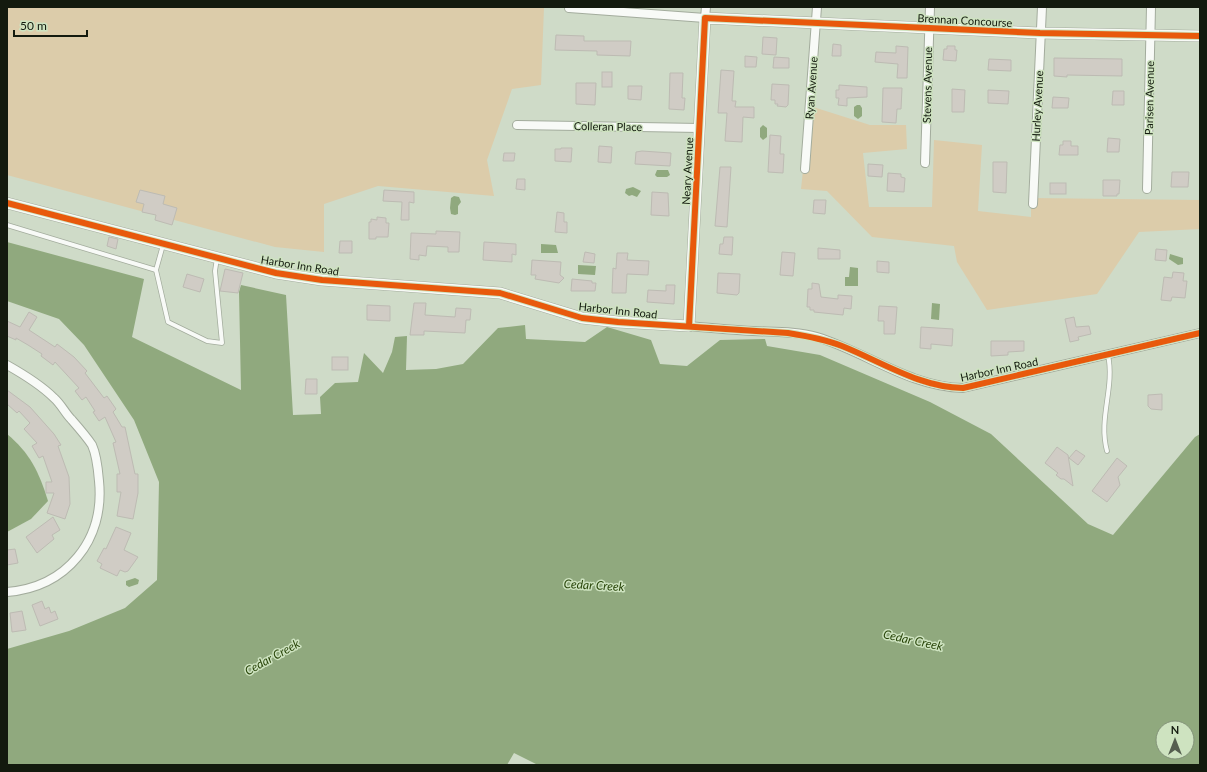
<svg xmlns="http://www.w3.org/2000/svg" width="1207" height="772" font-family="Lato,sans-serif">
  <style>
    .green { fill: #dcccaa }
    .water { fill: #90a97e; fill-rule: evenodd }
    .building { fill: #d0ccc5; stroke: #bdbbb3 }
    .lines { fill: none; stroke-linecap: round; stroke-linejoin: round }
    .service-casing { stroke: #a3ac9d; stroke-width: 5.5 }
    .minor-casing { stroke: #a3ac9d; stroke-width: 10 }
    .secondary-casing { stroke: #a3ac9d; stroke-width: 12 }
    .service { stroke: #f8faf7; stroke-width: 4 }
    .minor { stroke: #f8faf7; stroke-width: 8 }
    .secondary { stroke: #f8faf7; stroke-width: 11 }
    .cycleway-casing { stroke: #cee3c0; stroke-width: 8 }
    .cycleway { stroke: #e8590c; stroke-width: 6 }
    .labels { text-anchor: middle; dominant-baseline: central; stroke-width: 3; stroke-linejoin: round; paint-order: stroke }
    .street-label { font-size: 11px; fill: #131a0e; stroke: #cee3c0 }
    .water-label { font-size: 12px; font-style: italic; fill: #284509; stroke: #cee3c0 }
  </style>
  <rect width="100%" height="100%" fill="#cfdbc8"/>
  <g class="green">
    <polygon points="7,7 544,7 541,85 512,89 487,160 494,196 378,186 324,204 324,252 275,247 7,175"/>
    <polygon points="810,106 870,125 906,125 907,149 863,153 869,207 932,207 934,140 982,145 978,211 1031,217 1031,198 1200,200 1200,229 1139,232 1097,294 987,310 957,262 954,246 872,237 827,191 801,189"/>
  </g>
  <g class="water">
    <polygon points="857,105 860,105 862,108 862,116 858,119 854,116 854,107"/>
    <polygon points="763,125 767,128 767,137 763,140 760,137 760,128"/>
    <polygon points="657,170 668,170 670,175 667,177 657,177 655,175"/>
    <polygon points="633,187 641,191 637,197 632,195 629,196 625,193 626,189"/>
    <polygon points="454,196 459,197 461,202 458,206 458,214 455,215 451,214 450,208 451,198"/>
    <path d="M7 242 144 279 132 337 241 390 239 292 241 285 286 295 293 415 321 414 320 397 335 383 358 382 364 353 383 373 392 352 395 337 407 336 406 370 436 369 463 364 498 328 525 325 526 339 585 342 607 327 651 340 660 364 687 366 720 340 765 339 767 346 820 355 930 402 991 434 1088 524 1113 535 1195 437 1200 434V765H538L514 753 507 765H7V649L69 631 125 608 157 580 159 482 134 420 84 345 59 319 7 301ZM1163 728H1187V752H1163Z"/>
    <polygon points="541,244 556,245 558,253 541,253"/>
    <polygon points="1170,254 1183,258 1183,264 1178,265 1169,259"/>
    <polygon points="578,265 596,266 595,275 578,274"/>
    <polygon points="850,267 858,268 858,286 845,286 845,277 849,277"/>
    <polygon points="932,303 940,304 939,320 931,319"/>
    <path d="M7 434C30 453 39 472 48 501L31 519 7 532Z"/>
    <polygon points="135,578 139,580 138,584 129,587 126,585 126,581"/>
  </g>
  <g class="building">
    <polygon points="556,35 584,36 584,41 631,41 630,56 597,55 597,51 555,50"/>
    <polygon points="763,37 777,38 776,55 762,54"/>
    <polygon points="833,44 841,45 841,56 832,56"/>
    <polygon points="896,46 908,47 907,78 897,78 898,64 875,62 876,52 896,53"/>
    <polygon points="947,46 955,46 955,50 957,50 956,61 943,60 944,49 947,49"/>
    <polygon points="745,56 757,57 756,67 745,67"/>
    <polygon points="774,57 789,58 789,68 773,68"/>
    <polygon points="1054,58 1122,59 1122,76 1067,75 1067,77 1054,76"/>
    <polygon points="989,59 1011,60 1011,71 988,70"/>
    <polygon points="721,70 734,71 732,101 736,101 735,107 754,107 754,118 743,117 742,142 725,141 727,113 718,113"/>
    <rect x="602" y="72" width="10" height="15"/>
    <polygon points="670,73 683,73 682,98 685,98 684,110 669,109"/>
    <polygon points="576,83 596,83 595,105 576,104"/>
    <polygon points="772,84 789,85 788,105 786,107 777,106 778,104 775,104 775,100 771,100"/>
    <polygon points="839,85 867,87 867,97 847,98 847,106 838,105 839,98 836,98 836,90 839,90"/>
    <polygon points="628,86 642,86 641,100 628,99"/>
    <polygon points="883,88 902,88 901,109 897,109 896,123 882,122"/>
    <polygon points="952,89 965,90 964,112 952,112"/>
    <polygon points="988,90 1009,91 1008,104 988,103"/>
    <polygon points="1113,91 1124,91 1124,105 1112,105"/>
    <polygon points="1053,97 1069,98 1068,108 1052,108"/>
    <polygon points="770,135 781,136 780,154 784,154 783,173 768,172"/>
    <polygon points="1108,138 1120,139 1119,152 1107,152"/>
    <polygon points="1063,141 1071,141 1071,146 1078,146 1078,155 1059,155 1060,145 1063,145"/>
    <polygon points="599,146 612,147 611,163 598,162"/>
    <polygon points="561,148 572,148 571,162 555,161 555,149 561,149"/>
    <polygon points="642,151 671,153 670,166 635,164 636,152"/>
    <polygon points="504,153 515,153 514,161 503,161"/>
    <polygon points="993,162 1007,162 1006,193 993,192"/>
    <polygon points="868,164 883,165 882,177 868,176"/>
    <polygon points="720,167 731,167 727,227 715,226"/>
    <polygon points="1172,172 1189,172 1188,187 1171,187"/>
    <polygon points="888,173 901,174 901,177 905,178 904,192 887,191"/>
    <polygon points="517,179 525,179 525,190 516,189"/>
    <polygon points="1103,180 1120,180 1119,194 1117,194 1117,196 1103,196"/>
    <rect x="1050" y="183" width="16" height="11"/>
    <polygon points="140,190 165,196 163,204 177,208 172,225 155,220 156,215 142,212 144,204 136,202"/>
    <polygon points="384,190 414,192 414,203 409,202 409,220 401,220 402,202 383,201"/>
    <polygon points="652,192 668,193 669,216 651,215"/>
    <polygon points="814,200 826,200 825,214 813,213"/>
    <polygon points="557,212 564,213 564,222 567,222 567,233 555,232"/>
    <polygon points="377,217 386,218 386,223 389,223 388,237 376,237 376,239 369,239 369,222 371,222 371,219 377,220"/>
    <polygon points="436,231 460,232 459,252 448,252 448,247 427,246 426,256 419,255 419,260 410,259 411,233 436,234"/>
    <polygon points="109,237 118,239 116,249 107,246"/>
    <polygon points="724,237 733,237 732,255 719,254 720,244 723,244"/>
    <polygon points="340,241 352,241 352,253 339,253"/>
    <polygon points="484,242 516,244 516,255 512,254 512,262 483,260"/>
    <polygon points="818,248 840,250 840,259 818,259"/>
    <polygon points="1156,249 1167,250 1166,261 1155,260"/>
    <polygon points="585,252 595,254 594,263 583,262"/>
    <polygon points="782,252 795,253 793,276 780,275"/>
    <polygon points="617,253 628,253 627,260 649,261 648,275 627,274 626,293 612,293 613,268 616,269"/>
    <polygon points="532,260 561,262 560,275 564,278 559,283 535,279 536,275 531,275"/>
    <polygon points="877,261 889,262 889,273 877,272"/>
    <polygon points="225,269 243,273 238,293 220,291"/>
    <polygon points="1173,272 1184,273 1183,281 1187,281 1185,298 1172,297 1171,301 1161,300 1164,277 1172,278"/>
    <polygon points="718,273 740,274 739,293 737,295 717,293"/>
    <polygon points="187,274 204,279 200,292 183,287"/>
    <polygon points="572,279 592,281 592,283 596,283 595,291 571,291"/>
    <polygon points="812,283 819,284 821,297 838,299 838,295 852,296 851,309 844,308 843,315 814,312 814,310 810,310 810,307 807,307 808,289 812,289"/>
    <polygon points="666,285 675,285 674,304 647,302 648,290 666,291"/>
    <polygon points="414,303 426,303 425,315 455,317 456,308 471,309 470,320 466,320 465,333 424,331 424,335 410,335"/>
    <polygon points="367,305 390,306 390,321 367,320"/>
    <polygon points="879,306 897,307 895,334 884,334 884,321 878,321"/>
    <polygon points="29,312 37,317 29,330 55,347 57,344 74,357 87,371 85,373 104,398 107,396 116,409 113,412 122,427 125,427 135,474 138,474 138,493 133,519 117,516 121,492 117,492 117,474 120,474 113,443 116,442 105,417 99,421 93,412 95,411 86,397 82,400 75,391 79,388 55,362 53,365 41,356 42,354 28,345 16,338 16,340 7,336 7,321 20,327"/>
    <polygon points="1074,317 1076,327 1089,326 1091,334 1078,337 1079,340 1070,342 1065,319"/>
    <polygon points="921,327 953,329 952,346 931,344 931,349 920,348"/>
    <polygon points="991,341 1024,341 1024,351 1008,352 1008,355 991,356"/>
    <rect x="332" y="357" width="16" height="13"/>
    <polygon points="306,379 317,379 317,394 305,394"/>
    <polygon points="7,390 30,407 54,434 61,445 58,446 69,477 70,504 65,519 47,513 54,493 46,493 46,482 52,482 43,456 39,458 32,446 37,443 24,429 30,423 19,411 17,413 7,404"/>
    <polygon points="1162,394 1162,410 1151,409 1148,406 1148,395"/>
    <polygon points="1057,447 1068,455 1073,486 1064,479 1061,479 1056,475 1058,473 1045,463"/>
    <polygon points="1076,450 1085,456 1078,465 1069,458"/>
    <polygon points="1117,458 1127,466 1118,477 1120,485 1107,502 1092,491"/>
    <polygon points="53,517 60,530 52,535 54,539 37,553 26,537"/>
    <polygon points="116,527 131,533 124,550 138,557 128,571 125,572 120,570 117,576 100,568 102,564 97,561 104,548 106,549"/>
    <polygon points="15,549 18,563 7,565 7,550"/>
    <polygon points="42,601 45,609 49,607 51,613 55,611 58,619 40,626 32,605"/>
    <polygon points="22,611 26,630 12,632 10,613"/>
  </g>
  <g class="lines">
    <defs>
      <g id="service">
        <polyline points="7,225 156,270 163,245"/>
        <polyline points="156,270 168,322 207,341 222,343 215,271 217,258"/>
        <path d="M1107 451C1098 418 1115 388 1108 355"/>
      </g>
      <g id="minor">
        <polyline points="569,8 705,18 706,7"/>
        <polyline points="517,125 700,128"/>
        <polyline points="925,163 930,7"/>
        <polyline points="805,169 817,7"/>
        <polyline points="1147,189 1151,7"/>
        <polyline points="1033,204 1042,7"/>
        <path d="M689 326C710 328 731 330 753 331 774 332 796 331 817 337 866 352 910 387 963 388L1200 333"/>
        <path d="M7 365C23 374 41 385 54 398 61 404 65 413 71 419 78 427 86 436 92 445 97 456 98 469 99 481 105 540 67 587 7 592"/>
      </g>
      <polyline id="secondary" points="7,203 276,273 322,280 500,293 582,318 618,322 689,326 705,18 1040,33 1200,36"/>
    </defs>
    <use href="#service" class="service-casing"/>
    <use href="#minor" class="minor-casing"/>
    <use href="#secondary" class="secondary-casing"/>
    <use href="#service" class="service"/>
    <use href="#minor" class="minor"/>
    <use href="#secondary" class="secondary"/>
    <defs>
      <g id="cycleway">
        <path d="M7 203 276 273 322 280 500 293 582 318 618 322 788 333C807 336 824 339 842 346 882 362 919 387 963 388L1200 333"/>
        <polyline points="689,326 705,18 1040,33 1200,36"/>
      </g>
    </defs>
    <use href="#cycleway" class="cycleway-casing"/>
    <use href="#cycleway" class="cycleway"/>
  </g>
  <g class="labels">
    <g class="street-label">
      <text transform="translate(965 20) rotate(3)">Brennan Concourse</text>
      <text transform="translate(927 85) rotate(-89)">Stevens Avenue</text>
      <text transform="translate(811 88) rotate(-86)">Ryan Avenue</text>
      <text transform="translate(1149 98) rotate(-89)">Parisen Avenue</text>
      <text transform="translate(1037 106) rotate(-87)">Hurley Avenue</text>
      <text transform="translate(608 126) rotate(1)">Colleran Place</text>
      <text transform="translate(687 171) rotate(-87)">Neary Avenue</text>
      <text transform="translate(300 265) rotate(9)">Harbor Inn Road</text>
      <text transform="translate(618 310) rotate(6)">Harbor Inn Road</text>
      <text transform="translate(999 369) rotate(-12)">Harbor Inn Road</text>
    </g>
    <g class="water-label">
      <text transform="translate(594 585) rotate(3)">Cedar Creek</text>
      <text transform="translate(913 640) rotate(12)">Cedar Creek</text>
      <text transform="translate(272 657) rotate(-29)">Cedar Creek</text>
    </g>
  </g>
  <rect width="1207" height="772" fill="none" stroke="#131a0e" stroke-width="16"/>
  <g transform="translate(1175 740)"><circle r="19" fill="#cee3c0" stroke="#839379"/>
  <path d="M0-3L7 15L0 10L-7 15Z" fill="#555e4f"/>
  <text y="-6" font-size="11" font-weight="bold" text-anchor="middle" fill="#131a0e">N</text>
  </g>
  <path d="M14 30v6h73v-6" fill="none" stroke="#131a0e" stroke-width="2"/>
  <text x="20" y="30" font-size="12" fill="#131a0e" stroke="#cee3c0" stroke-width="3" paint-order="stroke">50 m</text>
</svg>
